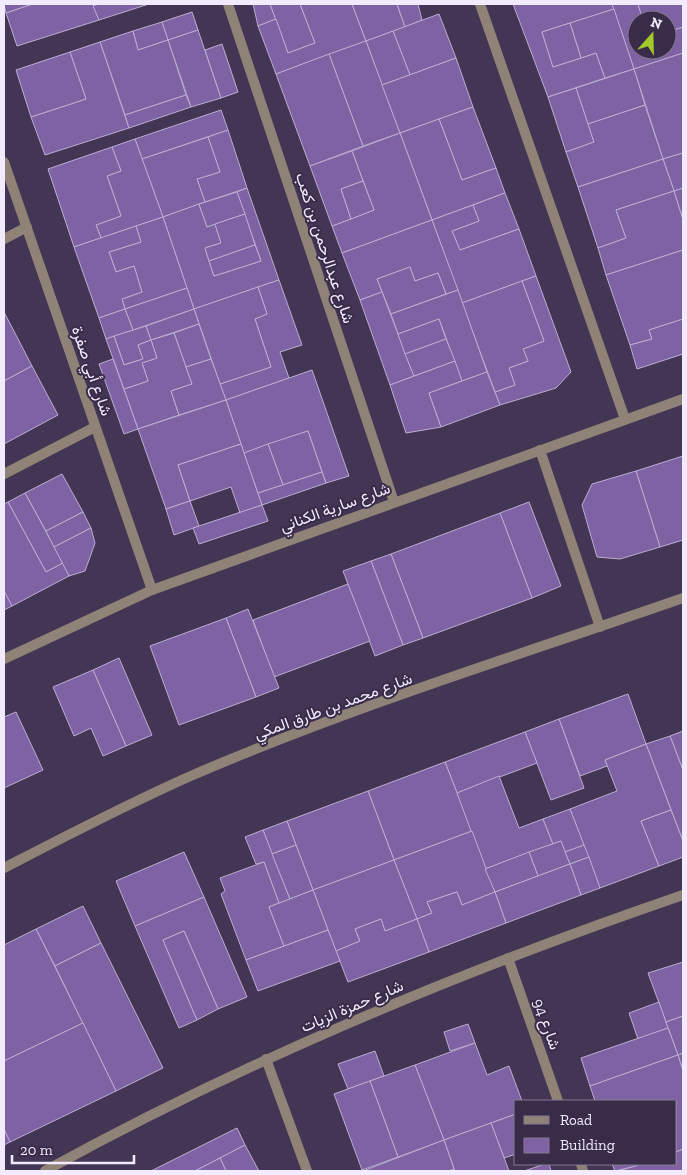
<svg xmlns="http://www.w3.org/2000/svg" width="687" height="1175" font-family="'Zilla Slab',Vazirmatn,serif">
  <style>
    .building { fill: #7f62a3; stroke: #bcadd2 }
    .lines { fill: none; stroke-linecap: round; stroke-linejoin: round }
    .street { stroke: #8f8276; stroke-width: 10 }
    .labels { text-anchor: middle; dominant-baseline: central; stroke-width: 4; stroke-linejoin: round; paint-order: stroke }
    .street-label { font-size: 16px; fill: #f2eafd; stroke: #392c49 }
  </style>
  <rect width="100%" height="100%" fill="#433654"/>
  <g class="building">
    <polygon points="4,4 33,4 6,13"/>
    <polygon points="33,4 93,4 99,20 17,46 6,13"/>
    <polygon points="99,4 149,4 99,20 93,6"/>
    <polygon points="253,4 270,4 276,19 258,26"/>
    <polygon points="270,4 300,4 315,43 288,53"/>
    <polygon points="300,4 352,4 366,41 276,74 258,26 276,19 288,53 315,43"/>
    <polygon points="352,4 397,4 405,27 366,41"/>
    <polygon points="397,4 418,4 422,20 405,27"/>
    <polygon points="513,4 612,4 614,9 542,32 553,67 596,53 605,78 548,97"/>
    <polygon points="612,4 638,4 643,20 637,20 637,50 667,50 667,32 683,27 683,53 634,69"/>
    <polygon points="638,4 683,4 683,27 667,32 667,20 643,20"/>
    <polygon points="614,9 634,69 605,78 596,53 581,58 570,23"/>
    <polygon points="192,12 198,30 168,40 162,22"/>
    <polygon points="439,14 456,58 410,75 393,31"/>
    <polygon points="162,22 168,40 138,50 133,31"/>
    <polygon points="570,23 581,58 553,67 542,32"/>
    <polygon points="198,30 221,98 191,107 168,40"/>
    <polygon points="133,31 138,50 168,40 186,95 125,115 100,42"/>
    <polygon points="393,31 410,75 382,85 366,41"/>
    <polygon points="366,41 400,133 363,146 329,54"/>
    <polygon points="100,42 129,128 45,155 31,117 86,99 70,52"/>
    <polygon points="222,44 238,92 221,98 205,50"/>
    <polygon points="70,52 86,99 31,117 16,70"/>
    <polygon points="683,53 683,153 663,159 634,69"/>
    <polygon points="329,54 363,146 310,166 276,74"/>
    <polygon points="456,58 473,107 400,133 382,85"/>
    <polygon points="634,69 645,105 588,124 576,88"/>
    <polygon points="576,88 594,142 566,152 548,97"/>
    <polygon points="186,95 191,107 129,128 125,115"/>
    <polygon points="645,105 663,159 578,187 566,152 594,142 588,124"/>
    <polygon points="473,107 496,168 462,180 439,119"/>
    <polygon points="221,110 228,130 142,159 135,139"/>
    <polygon points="439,119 462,180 496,168 505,193 432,220 400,133"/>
    <polygon points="228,130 247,188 205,202 197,179 220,172 208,137"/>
    <polygon points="400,133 432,220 342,253 332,226 374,210 352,151"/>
    <polygon points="208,137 220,172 197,179 205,202 163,217 142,159"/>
    <polygon points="135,139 163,217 101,238 96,225 121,216 107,176 121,171 112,147"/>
    <polygon points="112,147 121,171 107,176 121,216 96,225 101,238 74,247 48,169"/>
    <polygon points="352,151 363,181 341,189 351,219 332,226 310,166"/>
    <polygon points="683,153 683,188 674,191 663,159"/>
    <polygon points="663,159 674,191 616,210 626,238 598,248 578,187"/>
    <polygon points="363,181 374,210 351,219 341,189"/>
    <polygon points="247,188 279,280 194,309 163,217 199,204 207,227 215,224 221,243 205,248 214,276 261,261 237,192"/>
    <polygon points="683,188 683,220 674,191"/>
    <polygon points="674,191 683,220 683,250 606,275 598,248 626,238 616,210"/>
    <polygon points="237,192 245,214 207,227 199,204"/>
    <polygon points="505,193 519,229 460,250 452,231 479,221 473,205"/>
    <polygon points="473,205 479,221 452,231 460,250 519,229 536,276 462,303 432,220"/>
    <polygon points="245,214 255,245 209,261 205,248 221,243 215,224"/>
    <polygon points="163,217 187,288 125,309 122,299 142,292 134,266 116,272 109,252 141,242 136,226"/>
    <polygon points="432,220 458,290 446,294 438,273 415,281 410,267 377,279 382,292 360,300 342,253"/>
    <polygon points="136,226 141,242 109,252 116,272 134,266 142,292 122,299 125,309 99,318 74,247"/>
    <polygon points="255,245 261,261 214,276 209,261"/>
    <polygon points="683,250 683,319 649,330 652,339 630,345 606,275"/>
    <polygon points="410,267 415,281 438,273 446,294 391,314 377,279"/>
    <polygon points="536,276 571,372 556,388 500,405 495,392 515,385 509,368 528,361 523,349 544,341 522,281"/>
    <polygon points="279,280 302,345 280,352 289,378 226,400 220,384 271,367 255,319 267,314 258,287"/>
    <polygon points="522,281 544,341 523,349 528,361 509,368 515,385 495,392 462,303"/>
    <polygon points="258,287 267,314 255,319 271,367 220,384 194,309"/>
    <polygon points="187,288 194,309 133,330 125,309"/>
    <polygon points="458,290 487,372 462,381 439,319 398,334 391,314"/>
    <polygon points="382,292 414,376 390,385 360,300"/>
    <polygon points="125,309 133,330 106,339 99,318"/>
    <polygon points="194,309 199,324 151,340 146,326"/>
    <polygon points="4,312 32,366 4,381"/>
    <polygon points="439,319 446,339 405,354 398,334"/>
    <polygon points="683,319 683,354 637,369 630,345 652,339 649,330"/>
    <polygon points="199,324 211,359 186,367 174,333"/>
    <polygon points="146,326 151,340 138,345 143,359 124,365 114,336"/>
    <polygon points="174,333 192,384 171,391 179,415 138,429 124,389 148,381 142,363 157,358 151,340"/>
    <polygon points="114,336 124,365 143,359 138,345 151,340 157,358 142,363 148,381 124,389 106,339"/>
    <polygon points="446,339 455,361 414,376 405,354"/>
    <polygon points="113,359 138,429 124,434 99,364"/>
    <polygon points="211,359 226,400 179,415 171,391 192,384 186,367"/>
    <polygon points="455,361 462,381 429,393 441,427 406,433 390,385"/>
    <polygon points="32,366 58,415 4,444 4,381"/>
    <polygon points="312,370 349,476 326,483 308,431 244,453 226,400"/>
    <polygon points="487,372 500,405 441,427 429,393"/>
    <polygon points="226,400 241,444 178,465 190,501 166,509 138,429"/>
    <polygon points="308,431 322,472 283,485 268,444"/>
    <polygon points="241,444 262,505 240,513 231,487 190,501 178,465"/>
    <polygon points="268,444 283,485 258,493 244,453"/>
    <polygon points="683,456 683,540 660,547 636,471"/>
    <polygon points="636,471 660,547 620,559 597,557 582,505 592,484"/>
    <polygon points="322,472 326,483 262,505 258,493"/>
    <polygon points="62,474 83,512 46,531 25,493"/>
    <polygon points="25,493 63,563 46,572 8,502"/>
    <polygon points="190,501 199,526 174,535 166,509"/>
    <polygon points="8,502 46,572 63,563 69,576 12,606 4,591 4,504"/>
    <polygon points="529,502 561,586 532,598 500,513"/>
    <polygon points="262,505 268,521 199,544 193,528"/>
    <polygon points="83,512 91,528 54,547 46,531"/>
    <polygon points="500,513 532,598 423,638 391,554"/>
    <polygon points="91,528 95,543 85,571 69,576 54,547"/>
    <polygon points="391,554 423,638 403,645 371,561"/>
    <polygon points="371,561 403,645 375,656 343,571"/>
    <polygon points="348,584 370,641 274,677 253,620"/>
    <polygon points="4,591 12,606 4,610"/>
    <polygon points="248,609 279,688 256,697 226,618"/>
    <polygon points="226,618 256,697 179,725 150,646"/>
    <polygon points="119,658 152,735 126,746 93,670"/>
    <polygon points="93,670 126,746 103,756 91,728 74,736 53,687"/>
    <polygon points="628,694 646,744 605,760 607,766 580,776 559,719"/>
    <polygon points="16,712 43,770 4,788 4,717"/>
    <polygon points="559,719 584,788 551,800 525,732"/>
    <polygon points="683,731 683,770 670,736"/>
    <polygon points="525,732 537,763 457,793 445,762"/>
    <polygon points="670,736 683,770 683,841 646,744"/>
    <polygon points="646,744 671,810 641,821 659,866 600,888 570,809 617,791 605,760"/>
    <polygon points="445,762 472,831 394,860 368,791"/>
    <polygon points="499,776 519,828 543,819 553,844 485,869 457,793"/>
    <polygon points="368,791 394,860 313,890 287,821"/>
    <polygon points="570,809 584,845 565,852 561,841 553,844 543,819"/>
    <polygon points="671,810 683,841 683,857 659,866 641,821"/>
    <polygon points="287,821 296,845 272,854 263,830"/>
    <polygon points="263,830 290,899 279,903 264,862 256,864 245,837"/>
    <polygon points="472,831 495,892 462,905 457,892 427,902 432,913 417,919 394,860"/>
    <polygon points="561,841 570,864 538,876 529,852"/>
    <polygon points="296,845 313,890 290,899 272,854"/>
    <polygon points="584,845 589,857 570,864 565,852"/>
    <polygon points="184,852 204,897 135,926 116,881"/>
    <polygon points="529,852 538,876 495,892 485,869"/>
    <polygon points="589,857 600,888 581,895 570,864"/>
    <polygon points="394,860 417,919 385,931 381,919 355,929 360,941 336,951 313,890"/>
    <polygon points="264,862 279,903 269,907 284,946 246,960 221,894 225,891 220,878"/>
    <polygon points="570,864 581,895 506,923 495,892"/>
    <polygon points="313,890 328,930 284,946 269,907"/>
    <polygon points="457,892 462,905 495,892 506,923 429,952 417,919 432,913 427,902"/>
    <polygon points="204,897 247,997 218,1009 184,931 163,940 197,1020 179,1028 135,926"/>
    <polygon points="83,906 101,943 55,966 36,929"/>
    <polygon points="381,919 385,931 417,919 429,952 348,982 336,951 360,941 355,929"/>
    <polygon points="36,929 83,1023 4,1061 4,945"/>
    <polygon points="328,930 340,961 258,991 246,960"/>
    <polygon points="184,931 218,1009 197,1020 163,940"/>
    <polygon points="101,943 163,1068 116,1091 55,966"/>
    <polygon points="683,962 683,1016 666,1022 648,973"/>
    <polygon points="659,1002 668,1028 638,1039 629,1013"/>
    <polygon points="683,1016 683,1053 678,1055 666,1022"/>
    <polygon points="83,1023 116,1091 10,1142 4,1129 4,1061"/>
    <polygon points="468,1024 475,1043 450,1051 444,1032"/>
    <polygon points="668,1028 678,1055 590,1086 581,1058"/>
    <polygon points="475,1043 487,1075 509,1066 522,1101 516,1101 516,1114 444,1140 415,1065"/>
    <polygon points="375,1051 384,1076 348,1089 338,1064"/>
    <polygon points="683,1053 683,1071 678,1055"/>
    <polygon points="678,1055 683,1071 683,1149 676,1152 676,1101 595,1101 590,1086"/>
    <polygon points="415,1065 444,1140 398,1157 370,1081"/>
    <polygon points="370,1081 398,1157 362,1170 334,1094"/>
    <polygon points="516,1114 516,1154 504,1158 491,1123"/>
    <polygon points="491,1123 509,1171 455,1171 444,1140"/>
    <polygon points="237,1128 245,1145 195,1171 151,1171"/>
    <polygon points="4,1129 10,1142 4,1145"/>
    <polygon points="444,1140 454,1169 448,1171 363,1171"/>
    <polygon points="245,1145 259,1171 226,1171 220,1158"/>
    <polygon points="683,1149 683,1171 618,1171 641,1164 676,1164 676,1152"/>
    <polygon points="220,1158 226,1171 195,1171"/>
    <polygon points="545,1164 549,1164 551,1171 524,1171"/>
    <polygon points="612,1164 635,1164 636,1166 615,1171"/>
  </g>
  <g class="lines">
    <g class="street">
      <polyline points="228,4 394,502"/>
      <polyline points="480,4 625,419"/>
      <polyline points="4,162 152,590"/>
      <polyline points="4,239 27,227"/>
      <polyline points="540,450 600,627"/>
      <polyline points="4,474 95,427"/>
      <polyline points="4,659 152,590 683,399"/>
      <path d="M4 868C66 836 129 803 193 775 353 706 520 655 683 598"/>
      <polyline points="508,958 558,1101"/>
      <polyline points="266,1059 307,1171"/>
      <polyline points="581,1164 583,1171"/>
      <path d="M45 1171C248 1059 464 970 683 895"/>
    </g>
  </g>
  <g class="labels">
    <g class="street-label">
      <text transform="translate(325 248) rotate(72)">شارع عبدالرحمن بن كعب</text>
      <text transform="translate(92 371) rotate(71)">شارع أبي صفرة</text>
      <text transform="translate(335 507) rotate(-20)">شارع سارية الكناني</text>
      <text transform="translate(333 706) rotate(-20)">شارع محمد بن طارق المكي</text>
      <text transform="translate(352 1006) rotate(-23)">شارع حمزة الزيات</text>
      <text transform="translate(547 1024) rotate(70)">شارع 94</text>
    </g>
  </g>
  <rect width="687" height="1175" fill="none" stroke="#f2eafd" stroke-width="10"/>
  <rect x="514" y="1100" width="162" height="65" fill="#392c49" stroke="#837891"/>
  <rect x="524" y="1116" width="25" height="8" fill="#8f8276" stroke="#837891"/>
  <text x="560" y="1125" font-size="15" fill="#f2eafd">Road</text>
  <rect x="524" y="1138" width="25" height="15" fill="#7f62a3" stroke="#837891"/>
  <text x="560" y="1150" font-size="15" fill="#f2eafd">Building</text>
  <g transform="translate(652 35) rotate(20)"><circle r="24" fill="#392c49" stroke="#837891"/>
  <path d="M0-4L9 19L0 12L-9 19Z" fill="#a1c92a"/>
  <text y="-8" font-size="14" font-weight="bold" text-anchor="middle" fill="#f2eafd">N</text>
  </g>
  <path d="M12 1155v8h122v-8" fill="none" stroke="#f2eafd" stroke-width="2.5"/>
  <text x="20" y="1155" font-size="15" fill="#f2eafd" stroke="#392c49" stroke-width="4" paint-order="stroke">20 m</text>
</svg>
